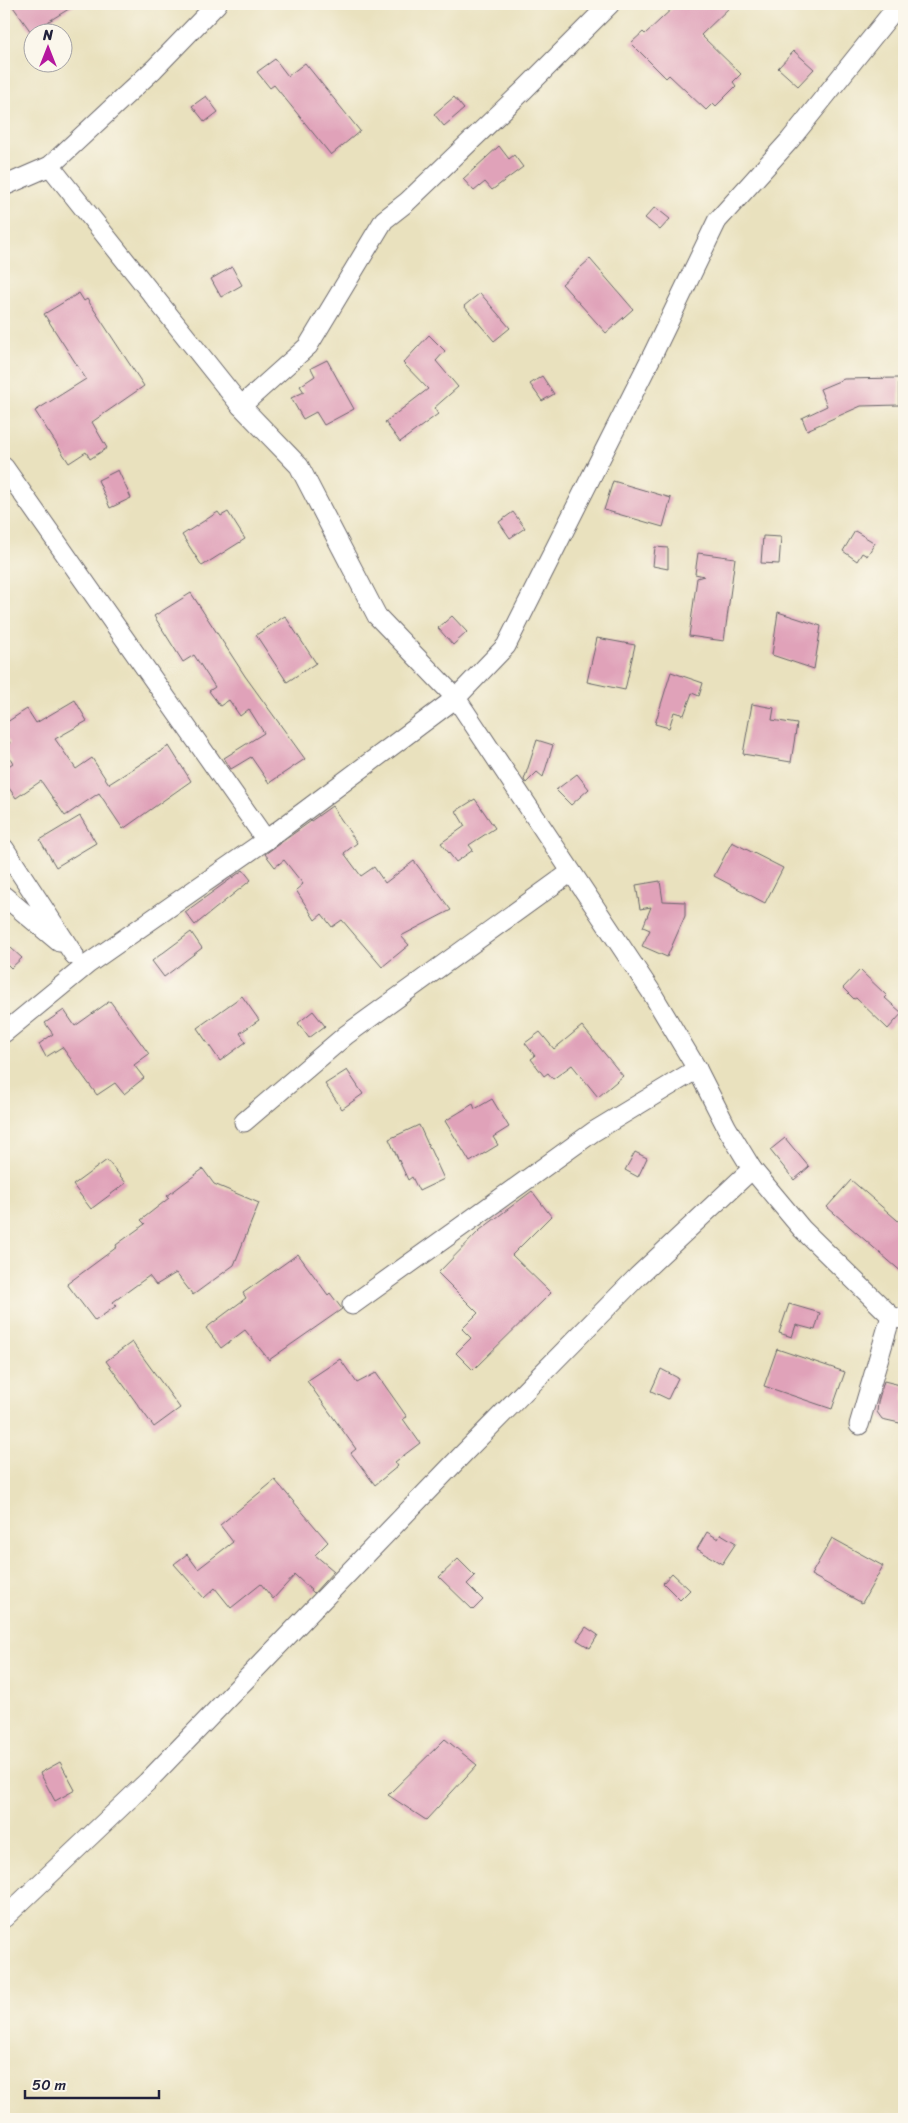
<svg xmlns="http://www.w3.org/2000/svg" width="908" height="2123" font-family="Sriracha,sans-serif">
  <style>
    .building { fill: #e0a2b9 }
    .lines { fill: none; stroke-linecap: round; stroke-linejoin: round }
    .minor-casing { stroke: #686569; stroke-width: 21 }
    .minor { stroke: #fff; stroke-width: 19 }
  </style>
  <rect width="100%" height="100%" fill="#fbf7ec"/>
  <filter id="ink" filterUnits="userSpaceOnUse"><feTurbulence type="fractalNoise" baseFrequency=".02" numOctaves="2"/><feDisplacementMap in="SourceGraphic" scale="10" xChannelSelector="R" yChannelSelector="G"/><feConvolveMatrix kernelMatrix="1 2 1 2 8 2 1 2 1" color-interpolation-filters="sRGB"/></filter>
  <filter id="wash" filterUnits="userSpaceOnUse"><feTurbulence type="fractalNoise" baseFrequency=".0096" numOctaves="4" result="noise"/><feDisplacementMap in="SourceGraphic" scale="20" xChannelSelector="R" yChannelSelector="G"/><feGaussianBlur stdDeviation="1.12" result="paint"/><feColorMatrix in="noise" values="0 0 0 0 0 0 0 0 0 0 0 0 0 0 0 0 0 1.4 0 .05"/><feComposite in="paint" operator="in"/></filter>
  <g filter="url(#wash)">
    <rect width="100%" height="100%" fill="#e9e1be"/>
    <g id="blocks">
      <g class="building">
        <polygon points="11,4 77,4 31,32"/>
        <polygon points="677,4 733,4 701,35 741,74 733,82 736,86 716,106 713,103 706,110 669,75 666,78 631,43 643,32 645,34"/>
        <polygon points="794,51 814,69 798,86 778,68"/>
        <polygon points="275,59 288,76 305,63 360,131 331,155 274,85 270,88 257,72"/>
        <polygon points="206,96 218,112 205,122 192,106"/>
        <polygon points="454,97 464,109 444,126 434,114"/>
        <polygon points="499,146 509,159 514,155 523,167 492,190 485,182 474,191 463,179"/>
        <polygon points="655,207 670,219 660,230 645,218"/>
        <polygon points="590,259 633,309 606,333 562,284"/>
        <polygon points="232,267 242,285 221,297 211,279"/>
        <polygon points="79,293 84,301 87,299 144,386 92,422 107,448 90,459 86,452 69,463 35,411 86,379 44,314"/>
        <polygon points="480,293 510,328 494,341 464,306"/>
        <polygon points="429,335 445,351 436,361 458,387 434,408 438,414 400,442 385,422 428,389 403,363"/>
        <polygon points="327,360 354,409 324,425 316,412 303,419 291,398 304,392 300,386 315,376 311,368"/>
        <polygon points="542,376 554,394 542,401 530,384"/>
        <polygon points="899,378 899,405 861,406 807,430 802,418 827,406 820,389 844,379"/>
        <polygon points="118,470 131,498 110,508 98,480"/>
        <polygon points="613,481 671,498 663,527 604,510"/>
        <polygon points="218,512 221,516 228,512 245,539 202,566 182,535"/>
        <polygon points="513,512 525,528 510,538 499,522"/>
        <polygon points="855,531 875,543 867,556 862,553 857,561 843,551"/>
        <polygon points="763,536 781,537 779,564 761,563"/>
        <polygon points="655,547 668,548 668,569 653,566"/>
        <polygon points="698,553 735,558 724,641 689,636 697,578 704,576 695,574"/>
        <polygon points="191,593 245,676 305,759 269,783 251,757 231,769 224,758 264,733 249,709 240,716 229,700 220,706 209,691 215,687 194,655 183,662 154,616"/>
        <polygon points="778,612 821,626 814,669 772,655"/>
        <polygon points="285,616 316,663 287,682 256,635"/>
        <polygon points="452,616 467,632 453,645 438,628"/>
        <polygon points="597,638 635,645 625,690 587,682"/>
        <polygon points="671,672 703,683 699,696 692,693 684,715 674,712 669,728 655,724"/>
        <polygon points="75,700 87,721 55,739 76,769 92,758 109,784 169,746 191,781 123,829 99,793 65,816 41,781 16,798 4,781 4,769 13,763 4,748 10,743 4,734 4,724 27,709 36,723"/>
        <polygon points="752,704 774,708 772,720 797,724 791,762 743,754"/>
        <polygon points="537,740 553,745 543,777 537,772 526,783 524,780"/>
        <polygon points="577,774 589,789 571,805 556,790"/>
        <polygon points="475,799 495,828 469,845 473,850 456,862 441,843 465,826 456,811"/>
        <polygon points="332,806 357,843 344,853 361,876 374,867 385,883 414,861 451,910 401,936 409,945 382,967 342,920 332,927 322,914 315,920 296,890 303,884 284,860 275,867 265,854"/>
        <polygon points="80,816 96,843 56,867 40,840"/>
        <polygon points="732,842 783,868 765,903 714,876"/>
        <polygon points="243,870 251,880 195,925 185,912"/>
        <polygon points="660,881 663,901 685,902 685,916 667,957 642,946 650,930 643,927 651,907 640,909 636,885"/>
        <polygon points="191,932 202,948 164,977 152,961"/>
        <polygon points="11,948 22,958 11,968 4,961 4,955"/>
        <polygon points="860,970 887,996 885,998 902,1013 888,1029 856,998 854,999 843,988"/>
        <polygon points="242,996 259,1020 240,1033 246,1042 220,1061 197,1028"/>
        <polygon points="110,1001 149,1054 134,1065 144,1078 124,1094 115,1083 97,1095 62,1047 46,1057 39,1044 53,1034 45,1023 64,1010 75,1026"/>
        <polygon points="313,1011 325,1026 309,1038 298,1023"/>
        <polygon points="582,1026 623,1076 598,1097 572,1065 553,1079 548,1073 544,1076 531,1059 535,1056 525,1043 540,1032 554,1049"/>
        <polygon points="347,1070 363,1094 342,1109 325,1084"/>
        <polygon points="492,1099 509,1127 493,1137 498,1145 470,1162 445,1121 473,1104 475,1109"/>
        <polygon points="419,1125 444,1179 419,1191 412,1177 408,1180 389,1139"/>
        <polygon points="785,1138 809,1167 794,1180 770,1150"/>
        <polygon points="635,1152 647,1158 638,1177 625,1170"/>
        <polygon points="107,1160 126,1183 91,1209 73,1185"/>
        <polygon points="203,1169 214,1184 259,1203 234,1265 193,1295 176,1273 156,1285 149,1276 113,1302 116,1306 95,1321 67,1284 117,1247 116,1245 145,1224 141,1220 169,1198 167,1196"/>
        <polygon points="851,1180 904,1226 904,1274 827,1207"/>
        <polygon points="532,1191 551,1216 512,1255 551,1293 473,1370 456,1353 471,1338 462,1329 478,1313 438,1273 480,1230"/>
        <polygon points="298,1254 328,1295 330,1293 342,1309 269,1360 245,1330 221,1348 206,1328 246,1298 243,1293"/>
        <polygon points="789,1304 820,1313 815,1330 796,1325 792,1337 779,1333"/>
        <polygon points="132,1342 180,1408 154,1427 106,1361"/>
        <polygon points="777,1349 845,1372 832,1409 764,1386"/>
        <polygon points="340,1359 357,1383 376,1373 407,1417 403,1419 420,1443 395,1462 398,1466 375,1485 351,1453 356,1449 307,1381"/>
        <polygon points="661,1369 678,1378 668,1399 651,1391"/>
        <polygon points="884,1381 904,1386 904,1424 882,1419 877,1412 878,1402"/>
        <polygon points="275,1480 328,1542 315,1555 334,1571 314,1593 295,1575 273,1599 261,1584 231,1608 215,1588 204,1598 174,1564 187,1554 198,1569 233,1542 220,1525"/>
        <polygon points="707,1532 718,1539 721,1534 736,1543 722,1564 697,1549"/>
        <polygon points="832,1538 883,1566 862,1603 811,1575"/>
        <polygon points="458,1559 475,1576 467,1584 483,1600 473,1610 439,1577"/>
        <polygon points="672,1573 690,1590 680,1600 663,1583"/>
        <polygon points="586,1627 598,1635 590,1648 577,1640"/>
        <polygon points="445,1739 477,1765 426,1820 388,1795"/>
        <polygon points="60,1762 75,1790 55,1801 40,1773"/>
      </g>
    </g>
  </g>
  <g filter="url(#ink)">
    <use href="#blocks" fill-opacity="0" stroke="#686569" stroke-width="1"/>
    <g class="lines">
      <defs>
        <g id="minor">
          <polyline points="50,166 241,406 299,466 377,616 456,698 650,990 697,1069 727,1128 752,1169 802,1229 891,1316 904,1320"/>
          <polyline points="4,186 50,166 154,69 217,4"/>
          <polyline points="241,406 308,346 384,220 407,202 523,91 610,4"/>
          <polyline points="4,467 266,840"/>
          <polyline points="4,848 74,955"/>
          <polyline points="4,896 59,942"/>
          <polyline points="4,1033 88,964 266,840 456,698 506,646 653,354 717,221 790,140 899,4"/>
          <polyline points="244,1122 346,1035 571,872"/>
          <polyline points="352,1305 593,1132 697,1069"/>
          <polyline points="859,1425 891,1316"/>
          <polyline points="4,1918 147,1782 463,1454 637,1277 752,1169"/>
        </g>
      </defs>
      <use href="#minor" class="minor-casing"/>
      <use href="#minor" class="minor"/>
    </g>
  </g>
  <rect width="908" height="2123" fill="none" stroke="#fbf7ec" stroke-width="20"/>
  <g transform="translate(48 48)"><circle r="24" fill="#fbf7ec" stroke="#a4a2a5"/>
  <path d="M0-4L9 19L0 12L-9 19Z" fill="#b5179e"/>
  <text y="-8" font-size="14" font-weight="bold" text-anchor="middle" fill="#22223b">N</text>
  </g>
  <path d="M25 2090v8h134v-8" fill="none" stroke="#22223b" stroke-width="2.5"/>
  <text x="32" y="2090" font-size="15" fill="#22223b" stroke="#fbf7ec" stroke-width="4" paint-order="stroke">50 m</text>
</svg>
